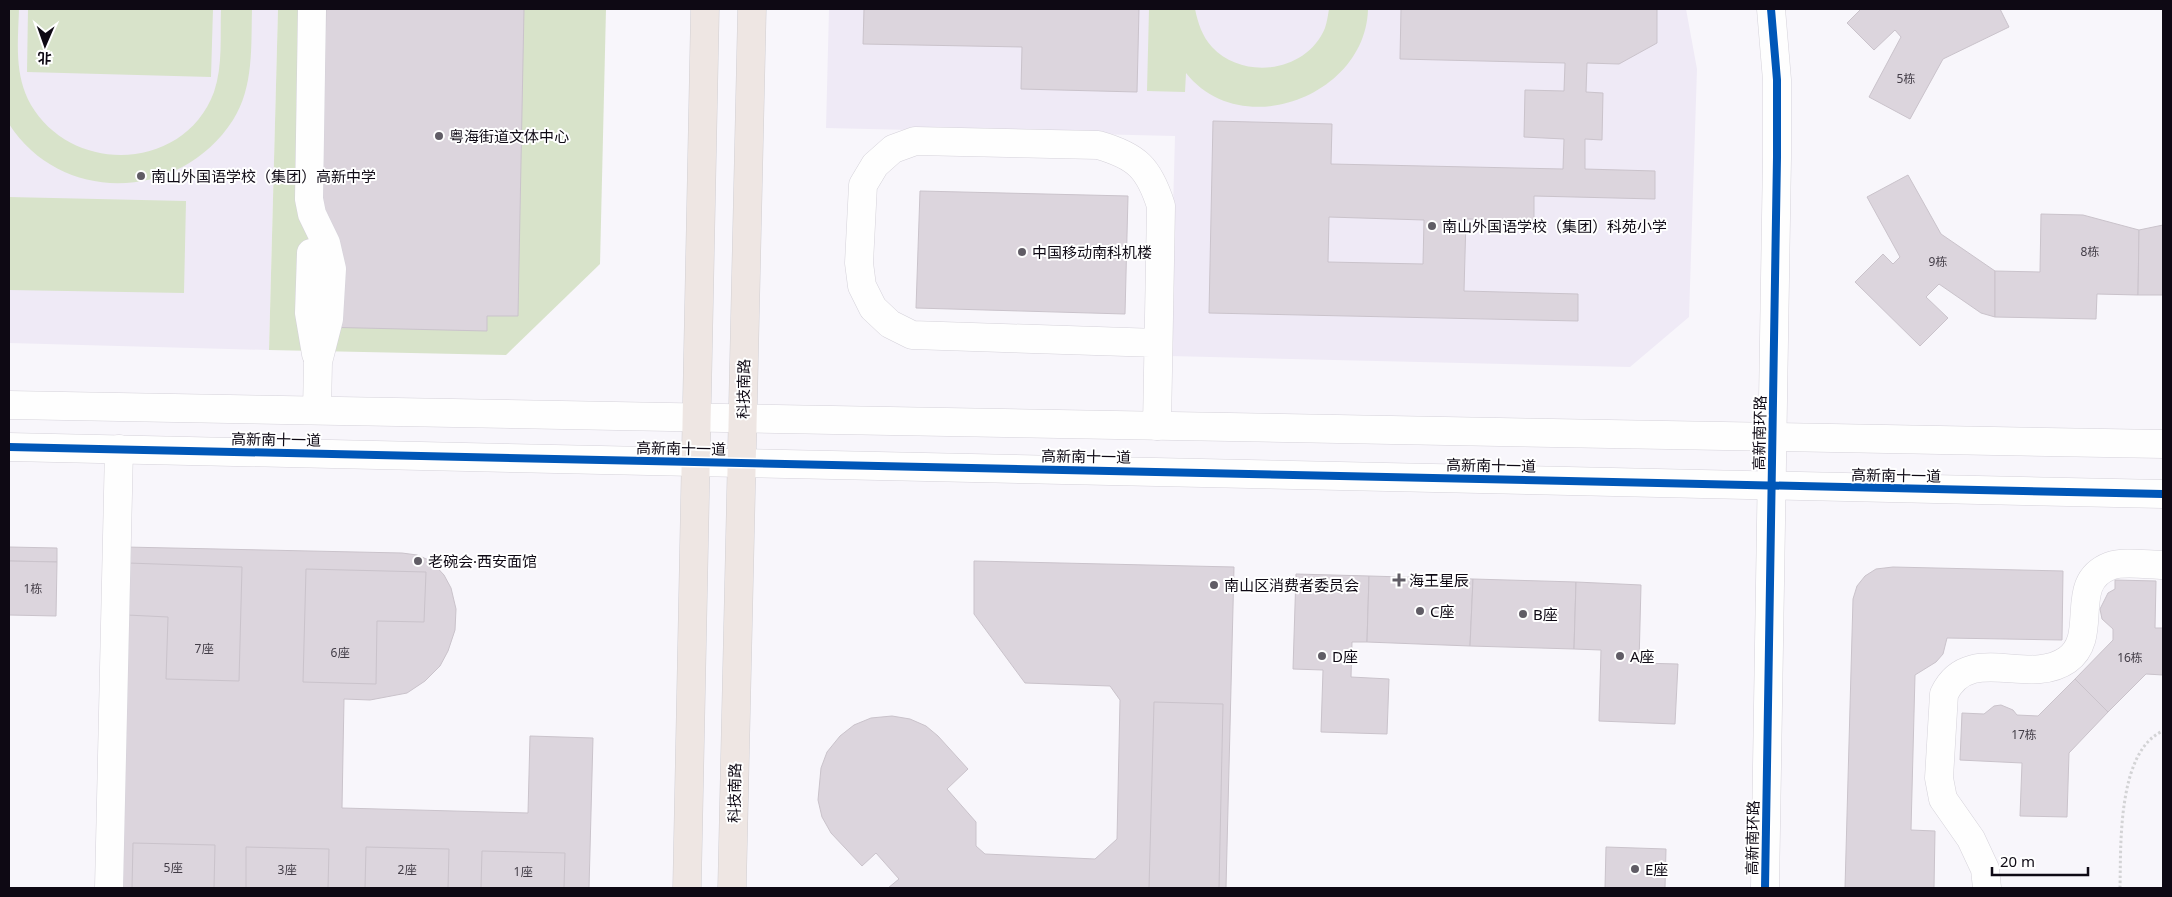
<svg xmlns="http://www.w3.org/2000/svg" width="2172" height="897" font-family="'Noto Sans','Noto Sans SC',sans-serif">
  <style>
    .built { fill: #efeaf6 }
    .green { fill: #d8e3ca }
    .building { fill: #dcd5dd; stroke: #cac3cb; fill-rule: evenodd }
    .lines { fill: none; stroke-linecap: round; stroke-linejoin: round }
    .minor-casing { stroke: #d5d2da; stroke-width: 29 }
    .major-casing { stroke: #d1cfd3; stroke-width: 29 }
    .path { stroke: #d3d3d5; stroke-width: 3; stroke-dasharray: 2.5 2.5; stroke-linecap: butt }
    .minor { stroke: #fefefe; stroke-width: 28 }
    .major { stroke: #eee6e3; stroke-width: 28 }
    .cycleway-casing { stroke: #fff; stroke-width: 11 }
    .cycleway { stroke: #0057b8; stroke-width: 8 }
    .poi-dot { fill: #605c65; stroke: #fff; stroke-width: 2 }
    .labels { text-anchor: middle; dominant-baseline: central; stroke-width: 4; stroke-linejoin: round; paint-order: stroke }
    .number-label { font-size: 12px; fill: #423c46 }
    .poi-label { font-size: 15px; fill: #0e0914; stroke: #fff; text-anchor: start }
    .street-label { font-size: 15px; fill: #0e0914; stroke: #fff }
  </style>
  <rect width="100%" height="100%" fill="#f8f6fb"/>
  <g class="built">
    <polygon points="9,9 278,9 269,350 9,343"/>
    <polygon points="829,9 1686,9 1697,69 1689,317 1630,367 1169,356 1175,136 826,128"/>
  </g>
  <g class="green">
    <path d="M9 9H19C18 42 14 75 31 105 73 176 185 171 214 92 223 65 220 36 221 9H252C251 46 254 87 233 120 181 201 62 206 9 124Z"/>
    <polygon points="28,9 213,9 211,77 27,72"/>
    <polygon points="278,9 606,9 600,264 506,355 269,350"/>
    <path d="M1149 9H1195C1198 23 1202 36 1212 47 1244 81 1307 72 1325 28 1327 22 1328 15 1329 9H1368C1366 96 1241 143 1186 73L1185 92 1147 91Z"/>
    <polygon points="9,197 186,201 184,293 9,290"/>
  </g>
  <g class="building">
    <polygon points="326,9 524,9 518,316 487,316 487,331 319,327"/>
    <polygon points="864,9 1139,9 1137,92 1021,89 1022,47 863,44"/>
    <path d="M1401 9H1657V43L1619 64 1587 63 1586 92 1603 93 1602 140 1585 139V169L1655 171V199L1534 196V220L1466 219 1464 291 1578 294V321L1209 313 1213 121 1332 124 1331 164 1563 169 1564 139 1524 137 1525 90 1564 91 1565 63 1400 59ZM1329 217 1424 220 1423 264 1328 262Z"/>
    <polygon points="1861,9 2000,9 2009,27 1943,59 1910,119 1869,97 1901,37 1895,30 1874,50 1847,23"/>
    <polygon points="1908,175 1941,234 1995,271 1995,317 1981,313 1939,284 1926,297 1948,318 1920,346 1855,282 1883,254 1893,264 1900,257 1867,197"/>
    <polygon points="920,191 1128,196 1125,314 916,308"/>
    <polygon points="2041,214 2083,215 2139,230 2138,295 2097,294 2096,319 1995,317 1995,271 2040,272"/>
    <polygon points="2163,225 2163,295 2138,295 2139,230"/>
    <polygon points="9,547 57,548 57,562 9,561"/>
    <polygon points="125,547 402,553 417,555 431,561 444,575 451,588 456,609 455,630 448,651 440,666 425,681 407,693 370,700 344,699 342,808 528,813 530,736 593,738 589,888 117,888"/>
    <polygon points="9,561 57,562 56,616 9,615"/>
    <polygon points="974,561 1234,567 1226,888 888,888 899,879 876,853 862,866 831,833 822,817 818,800 821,768 827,752 840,736 854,725 871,718 892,716 910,719 926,726 938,736 968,769 947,789 976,822 976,846 985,854 1095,859 1117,839 1120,700 1110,686 1025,683 974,614"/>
    <polygon points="128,563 242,567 239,681 166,679 168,617 127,615"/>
    <polygon points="1893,567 2063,571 2062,640 1947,638 1943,654 1936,662 1915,675 1911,830 1935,831 1934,888 1845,888 1853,599 1857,586 1865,576 1876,569"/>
    <polygon points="306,569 426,572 424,622 377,621 376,684 303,682"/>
    <polygon points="1296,574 1369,576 1367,642 1352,642 1351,677 1389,679 1387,734 1321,732 1323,670 1293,669"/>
    <polygon points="1369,576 1473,579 1470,646 1367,642"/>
    <polygon points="1473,579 1576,582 1574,649 1470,646"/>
    <polygon points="2115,580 2156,581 2155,628 2163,628 2163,675 2146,674 2108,712 2075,679 2113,640 2113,629 2102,619 2100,609 2108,593 2115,589"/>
    <polygon points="1576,582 1641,585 1639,663 1678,664 1675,724 1599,721 1601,650 1574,649"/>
    <polygon points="2075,679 2108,712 2069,753 2067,817 2020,816 2022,763 1960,760 1962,713 1984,714 1994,706 2001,705 2013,710 2017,715 2038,716"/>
    <polygon points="1154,702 1223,704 1219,888 1149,888"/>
    <polygon points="133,843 215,845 214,888 132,888"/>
    <polygon points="246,847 329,849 328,888 246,888"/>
    <polygon points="366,847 449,849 448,888 365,888"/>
    <polygon points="1606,847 1666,849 1665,888 1605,888"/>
    <polygon points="482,851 565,853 564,888 481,888"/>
  </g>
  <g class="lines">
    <defs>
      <g id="minor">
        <polyline points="312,9 309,199 312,214 326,243 332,269 329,319 318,362 317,410"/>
        <polyline points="311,253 309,313 316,354"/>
        <polyline points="9,405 2163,444"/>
        <path d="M1157 426 1161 206C1149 168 1137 156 1098 145L915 141 893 149 875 165 863 185 859 263 862 286 873 308 890 324 912 335 1158 343"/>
        <polyline points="9,447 2163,494"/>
        <polyline points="109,888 119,449"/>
        <polyline points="1765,888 1777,157 1777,80 1771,9"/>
        <path d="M1987 888 1985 869 1971 839 1943 799 1939 778 1944 694C1969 642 2028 687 2067 660 2101 636 2066 583 2110 566 2123 561 2149 565 2163 565"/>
      </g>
      <g id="major">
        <polyline points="687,888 705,9"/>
        <polyline points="732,888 752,9"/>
      </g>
    </defs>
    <use href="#minor" class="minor-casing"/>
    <use href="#major" class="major-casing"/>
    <path class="path" d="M2120 888C2121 846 2117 751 2163 731"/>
    <use href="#minor" class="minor"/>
    <use href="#major" class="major"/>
    <defs>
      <g id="cycleway">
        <polyline points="9,447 2163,494"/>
        <polyline points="1765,888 1777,157 1777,80 1771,9"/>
      </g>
    </defs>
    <use href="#cycleway" class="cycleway-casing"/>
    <use href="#cycleway" class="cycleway"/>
  </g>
  <g class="poi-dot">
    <circle cx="439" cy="136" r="5"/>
    <circle cx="141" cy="176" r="5"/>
    <circle cx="1432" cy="226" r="5"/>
    <circle cx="1022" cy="252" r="5"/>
    <circle cx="418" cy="561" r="5"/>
    <path d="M1396.5 572.5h5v5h5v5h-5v5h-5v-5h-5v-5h5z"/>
    <circle cx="1214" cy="585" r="5"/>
    <circle cx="1420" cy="611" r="5"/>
    <circle cx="1523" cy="614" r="5"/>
    <circle cx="1322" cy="656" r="5"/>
    <circle cx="1620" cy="656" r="5"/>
    <circle cx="1635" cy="869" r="5"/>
  </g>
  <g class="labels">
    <g class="number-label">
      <text x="1906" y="78">5栋</text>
      <text x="2090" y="251">8栋</text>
      <text x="1938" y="261">9栋</text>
      <text x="33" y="588">1栋</text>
      <text x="204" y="648">7座</text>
      <text x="340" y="652">6座</text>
      <text x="2130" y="657">16栋</text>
      <text x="2024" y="734">17栋</text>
      <text x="173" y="867">5座</text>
      <text x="287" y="869">3座</text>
      <text x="407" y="869">2座</text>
      <text x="523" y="871">1座</text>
    </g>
    <g class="poi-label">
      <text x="449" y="136">粤海街道文体中心</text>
      <text x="151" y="176">南山外国语学校（集团）高新中学</text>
      <text x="1442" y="226">南山外国语学校（集团）科苑小学</text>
      <text x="1032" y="252">中国移动南科机楼</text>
      <text x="428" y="561">老碗会·西安面馆</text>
      <text x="1409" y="580">海王星辰</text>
      <text x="1224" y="585">南山区消费者委员会</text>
      <text x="1430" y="611">C座</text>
      <text x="1533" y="614">B座</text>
      <text x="1332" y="656">D座</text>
      <text x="1630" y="656">A座</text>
      <text x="1645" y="869">E座</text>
    </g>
    <g class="street-label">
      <text transform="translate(743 389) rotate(-89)">科技南路</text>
      <text transform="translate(1759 433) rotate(-89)">高新南环路</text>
      <text transform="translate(276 439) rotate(1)">高新南十一道</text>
      <text transform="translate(681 448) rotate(1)">高新南十一道</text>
      <text transform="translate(1086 456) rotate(1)">高新南十一道</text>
      <text transform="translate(1491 465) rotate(1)">高新南十一道</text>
      <text transform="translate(1896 475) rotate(1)">高新南十一道</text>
      <text transform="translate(734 793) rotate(-89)">科技南路</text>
      <text transform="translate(1752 838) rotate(-89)">高新南环路</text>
    </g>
  </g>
  <rect width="2172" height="897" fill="none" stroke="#0e0914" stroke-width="20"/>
  <g transform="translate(45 45) rotate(182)" stroke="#ffffff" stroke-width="4" paint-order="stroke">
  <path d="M0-4L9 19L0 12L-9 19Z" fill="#0e0914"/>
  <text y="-8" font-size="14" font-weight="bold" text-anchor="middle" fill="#0e0914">北</text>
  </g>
  <path d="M1992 867v8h96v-8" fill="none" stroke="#0e0914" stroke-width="2.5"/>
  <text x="2000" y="867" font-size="15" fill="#0e0914" stroke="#ffffff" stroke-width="4" paint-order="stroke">20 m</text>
</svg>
